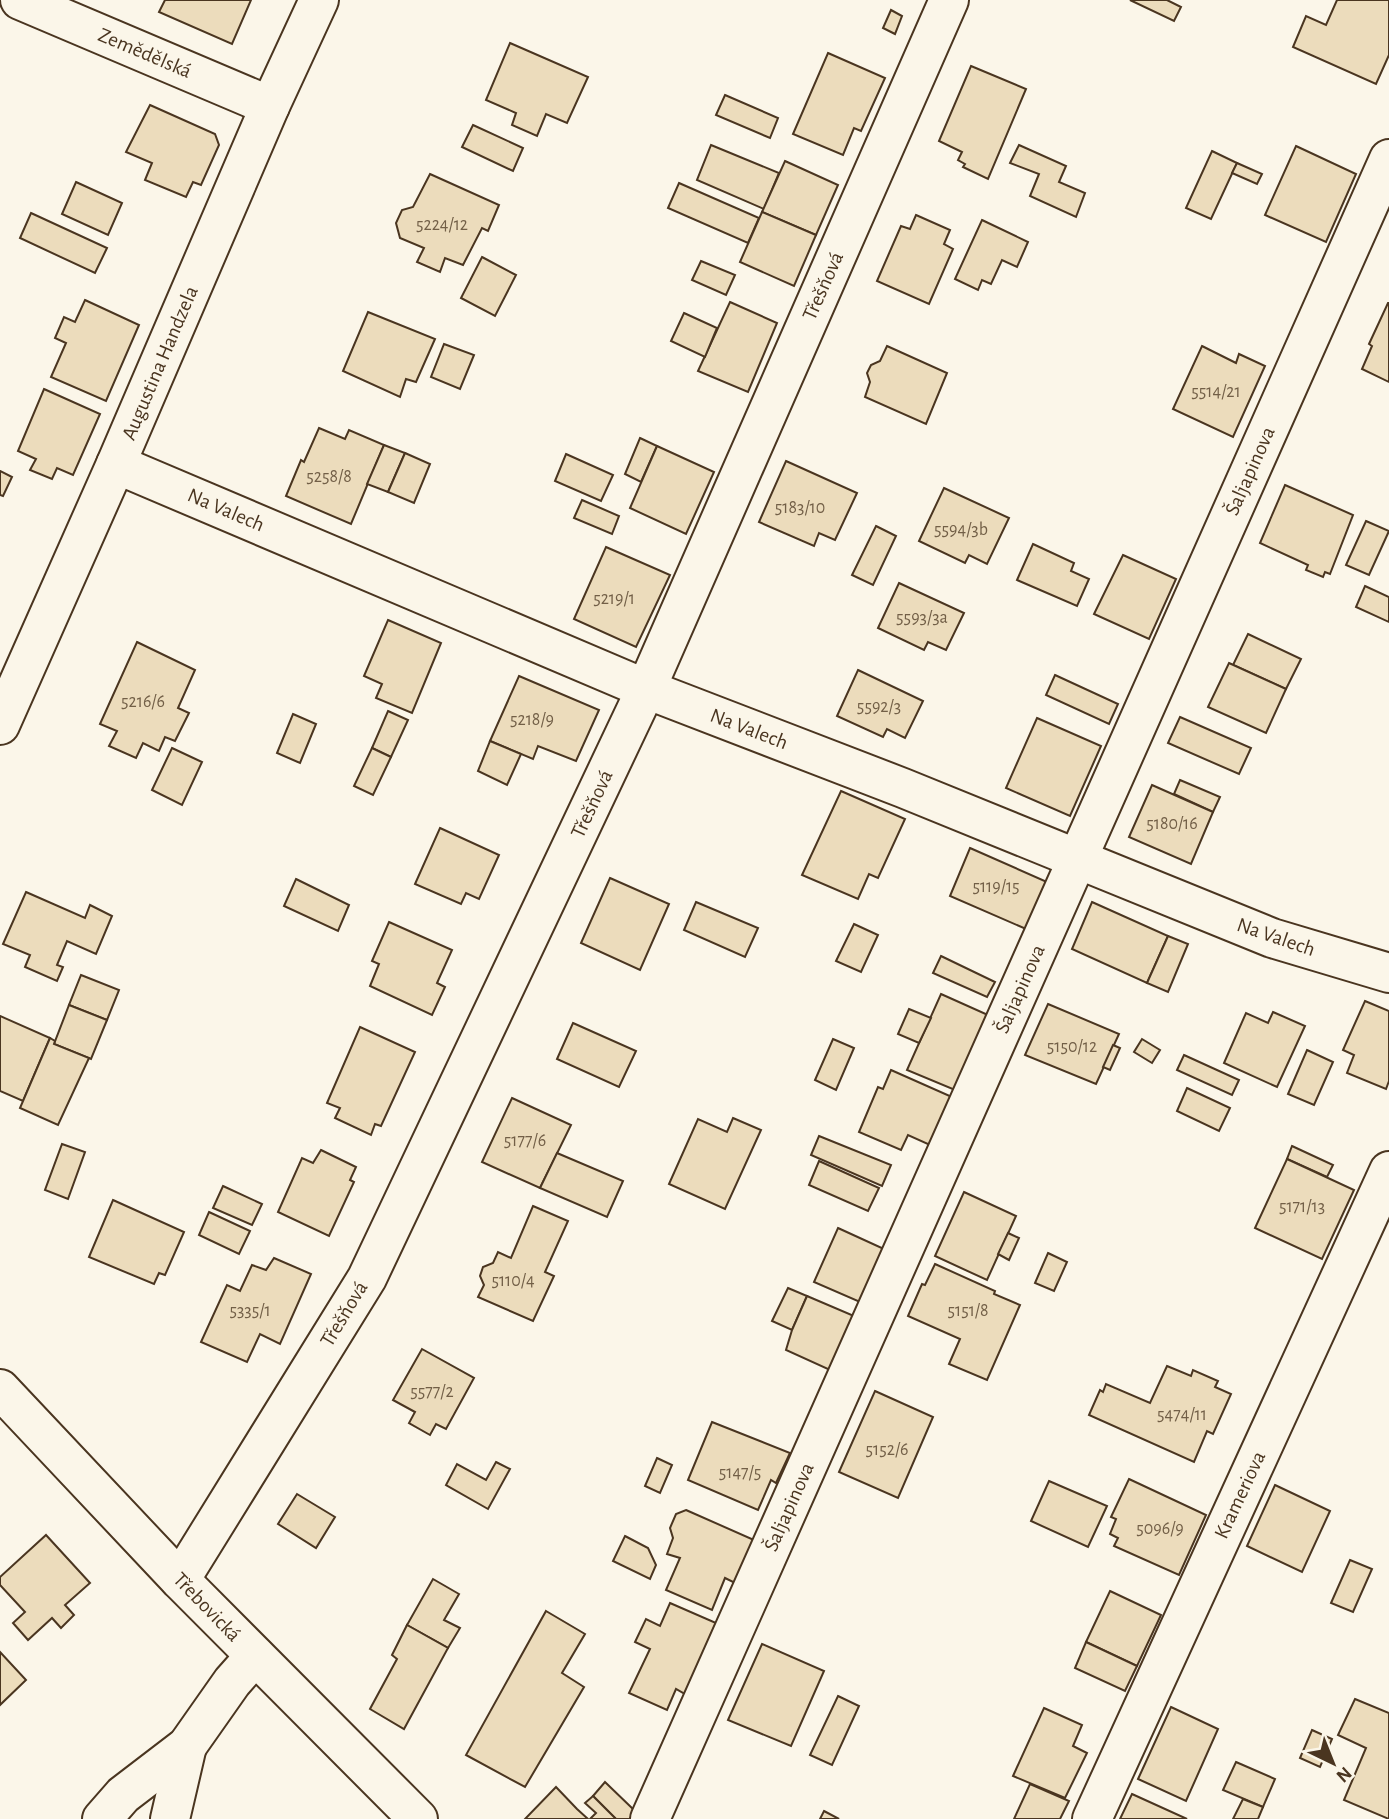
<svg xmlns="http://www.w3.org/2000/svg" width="1389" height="1819" font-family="'Alegreya Sans',sans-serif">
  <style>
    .building { fill: #ecdcbc; stroke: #4a3520; stroke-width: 2 }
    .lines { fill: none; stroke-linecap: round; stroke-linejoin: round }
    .minor-casing { stroke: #4a3520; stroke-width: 42 }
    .minor { stroke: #fbf6e9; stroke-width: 38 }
    .labels { text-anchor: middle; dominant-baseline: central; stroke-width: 5; stroke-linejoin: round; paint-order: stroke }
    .number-label { font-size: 18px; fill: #725f47 }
    .street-label { font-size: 21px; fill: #4a3520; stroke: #fbf6e9 }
  </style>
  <rect width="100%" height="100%" fill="#fbf6e9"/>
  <g class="building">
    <polygon points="165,0 251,0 232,44 159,12"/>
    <polygon points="1130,0 1167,0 1181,7 1174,21"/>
    <polygon points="1337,0 1389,0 1389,55 1376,84 1293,47 1306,16 1326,25"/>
    <polygon points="891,10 902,16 895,34 883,28"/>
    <polygon points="510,43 588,77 567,123 546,114 537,136 512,125 516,113 486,100"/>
    <polygon points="828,53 885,78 861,131 854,128 843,155 793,134"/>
    <polygon points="971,66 1026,89 988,179 963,167 965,164 958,160 962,152 939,141"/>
    <polygon points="725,95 778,118 770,138 716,115"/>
    <polygon points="150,105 215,134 219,145 201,185 193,182 186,197 145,180 152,163 126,152"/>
    <polygon points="473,125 523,148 513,171 462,147"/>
    <polygon points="711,145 779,173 764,209 697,180"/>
    <polygon points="1019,145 1066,166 1059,182 1085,193 1076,217 1030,196 1039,174 1010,163"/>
    <polygon points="1296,146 1356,174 1326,242 1265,215"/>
    <polygon points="1212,151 1237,163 1211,219 1186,208"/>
    <polygon points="785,161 838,185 816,235 762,212"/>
    <polygon points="1237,163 1262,174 1257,184 1232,173"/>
    <polygon points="430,174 499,205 488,231 482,228 463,265 445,258 440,272 417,262 424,248 400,238 396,223 402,210 413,207"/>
    <polygon points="76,182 122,203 108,235 62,214"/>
    <polygon points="679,183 759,218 748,243 668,208"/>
    <polygon points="762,212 816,235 794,286 740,262"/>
    <polygon points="31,213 107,248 95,273 20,238"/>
    <polygon points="916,215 950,230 944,244 953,249 929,304 877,281 901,226 910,229"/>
    <polygon points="982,220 1028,242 1017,267 1002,260 991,284 982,280 978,290 955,279"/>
    <polygon points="482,257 516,275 495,316 461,298"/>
    <polygon points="701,261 735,275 726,295 692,280"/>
    <polygon points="85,300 139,325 106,401 51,377 66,343 55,338 64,317 75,322"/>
    <polygon points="730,302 777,323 748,392 698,371"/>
    <polygon points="1388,303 1389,303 1389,382 1362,369 1372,346 1369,344"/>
    <polygon points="368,312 435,339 416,382 406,379 400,397 343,371"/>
    <polygon points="684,313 717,328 705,357 671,341"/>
    <polygon points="444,344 474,355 460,389 431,377"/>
    <polygon points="887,346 947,373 926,424 865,397 870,382 867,373 871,365 880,361"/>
    <polygon points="1202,346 1236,363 1239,354 1265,366 1233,437 1173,409"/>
    <polygon points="44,389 100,414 73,475 57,468 52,479 30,470 36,459 18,451"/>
    <polygon points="319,428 345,439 349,430 384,445 351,524 286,496 301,460 304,462"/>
    <polygon points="640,438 657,446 641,482 625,474"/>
    <polygon points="384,445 405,453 388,492 367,484"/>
    <polygon points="657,446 714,472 686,534 630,508"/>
    <polygon points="405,453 430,464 414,503 388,492"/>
    <polygon points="566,454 613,475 601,501 555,481"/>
    <polygon points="786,461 857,493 835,540 819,533 814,546 759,522"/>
    <polygon points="0,471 12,477 3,496 0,495"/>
    <polygon points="1285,485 1353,515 1330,574 1325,572 1323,577 1306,570 1308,565 1260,543"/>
    <polygon points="944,488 1009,518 987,564 969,555 965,563 919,541"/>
    <polygon points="582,500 619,516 612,534 574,518"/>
    <polygon points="1366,521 1389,531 1369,575 1346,565"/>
    <polygon points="876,526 896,536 873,585 852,575"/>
    <polygon points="1033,544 1074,563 1071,571 1089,579 1077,606 1017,580"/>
    <polygon points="606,547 670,575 636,647 574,619"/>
    <polygon points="1123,555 1176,579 1149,639 1094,614"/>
    <polygon points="899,583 964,613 946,650 928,642 924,650 878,628"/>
    <polygon points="1365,586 1389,597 1389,622 1356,607"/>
    <polygon points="388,620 441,643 412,713 376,698 382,684 364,676"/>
    <polygon points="1248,634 1301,659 1286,689 1233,665"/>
    <polygon points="137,642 195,670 178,708 189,713 175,741 165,737 159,751 143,743 136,758 109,746 117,731 100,724"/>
    <polygon points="1229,663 1286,689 1266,733 1208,707"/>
    <polygon points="858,670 923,701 905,738 887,729 883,737 837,716"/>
    <polygon points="1055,675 1118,704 1109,724 1046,695"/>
    <polygon points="519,676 599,710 576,761 538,746 533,759 490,741"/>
    <polygon points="388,711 408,720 391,757 372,748"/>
    <polygon points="293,714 316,724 300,763 277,753"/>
    <polygon points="1180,717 1251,748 1239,774 1168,743"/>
    <polygon points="1037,718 1101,746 1070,816 1006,788"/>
    <polygon points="490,741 521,754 507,785 478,771"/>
    <polygon points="172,748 202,762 182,805 152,790"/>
    <polygon points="372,748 391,757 373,795 354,786"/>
    <polygon points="1180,780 1220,797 1213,812 1174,794"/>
    <polygon points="1152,785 1213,812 1191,864 1129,837"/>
    <polygon points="841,791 905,819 878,878 869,874 858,899 802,875"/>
    <polygon points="440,828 499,855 479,899 466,893 461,904 415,884"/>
    <polygon points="970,848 1047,882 1026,929 950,896"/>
    <polygon points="610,878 669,904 640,970 581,943"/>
    <polygon points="296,879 349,905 338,931 284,906"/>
    <polygon points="26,892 85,918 90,905 112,916 96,954 67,941 57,965 63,967 57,981 25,967 30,955 3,944"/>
    <polygon points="696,902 758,928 745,957 684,930"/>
    <polygon points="1092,902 1168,936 1147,983 1072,949"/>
    <polygon points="389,922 452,950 437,983 445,987 432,1015 370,986 379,964 372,961"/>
    <polygon points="854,924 878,935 861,972 836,961"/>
    <polygon points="1168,936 1188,944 1168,992 1147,983"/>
    <polygon points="941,956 995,982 987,997 933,973"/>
    <polygon points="81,975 119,990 107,1020 69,1005"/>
    <polygon points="941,994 988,1015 955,1090 907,1070"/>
    <polygon points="1365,1001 1389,1011 1389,1081 1386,1089 1347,1073 1354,1055 1343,1050"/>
    <polygon points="1048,1004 1119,1034 1096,1084 1025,1055"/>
    <polygon points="69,1005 107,1020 91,1059 54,1044"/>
    <polygon points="909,1009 931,1018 919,1043 898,1034"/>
    <polygon points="1273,1012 1305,1026 1277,1087 1224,1063 1246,1013 1268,1023"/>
    <polygon points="0,1016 50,1038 23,1101 0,1091"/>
    <polygon points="573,1023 636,1051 619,1087 557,1059"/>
    <polygon points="360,1027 415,1052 381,1126 375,1124 371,1135 335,1118 340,1108 327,1103"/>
    <polygon points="50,1038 55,1041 54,1044 89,1058 58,1125 20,1108"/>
    <polygon points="833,1039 854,1048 836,1090 815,1080"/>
    <polygon points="1142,1039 1160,1050 1152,1063 1134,1052"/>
    <polygon points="1113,1045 1120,1048 1110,1070 1103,1067"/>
    <polygon points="1307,1050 1333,1062 1314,1105 1288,1094"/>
    <polygon points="1184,1055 1239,1080 1232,1095 1177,1070"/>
    <polygon points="891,1070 952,1097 930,1145 908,1135 901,1150 859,1132 878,1087 883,1089"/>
    <polygon points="1187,1088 1230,1108 1219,1131 1177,1111"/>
    <polygon points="512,1098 571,1125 540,1188 482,1162"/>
    <polygon points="733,1118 761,1130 725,1209 669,1184 698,1119 727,1132"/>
    <polygon points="819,1136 891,1165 882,1186 811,1155"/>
    <polygon points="62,1144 85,1152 68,1199 45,1190"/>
    <polygon points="1292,1146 1333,1165 1327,1177 1287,1159"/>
    <polygon points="321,1150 356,1167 350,1180 354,1182 329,1236 278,1212 302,1158 313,1163"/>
    <polygon points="557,1153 623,1181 607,1217 540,1188"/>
    <polygon points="1287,1159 1354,1190 1322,1259 1255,1228"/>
    <polygon points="819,1161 879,1188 868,1211 809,1185"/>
    <polygon points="223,1186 262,1204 252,1225 213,1208"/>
    <polygon points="964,1192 1016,1216 987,1280 935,1256"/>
    <polygon points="113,1200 184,1232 165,1275 159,1273 154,1284 89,1257"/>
    <polygon points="533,1206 568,1221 545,1272 554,1276 533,1321 478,1297 484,1285 480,1276 483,1267 493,1263 498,1252 511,1258"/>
    <polygon points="209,1212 250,1231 239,1254 199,1235"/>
    <polygon points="838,1228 884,1249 860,1302 814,1282"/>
    <polygon points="1008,1233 1019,1238 1009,1260 998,1254"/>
    <polygon points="1048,1253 1067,1262 1054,1291 1035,1283"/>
    <polygon points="274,1258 311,1274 280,1344 260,1334 247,1362 201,1342 227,1285 240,1291 252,1265 266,1270"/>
    <polygon points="935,1264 995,1291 994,1294 1020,1305 987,1380 949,1364 960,1339 908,1316 922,1284 925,1285"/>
    <polygon points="788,1288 807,1296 792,1330 772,1321"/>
    <polygon points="807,1296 854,1316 830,1370 786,1350 792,1330"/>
    <polygon points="422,1349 474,1378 446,1429 436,1424 430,1435 409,1423 415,1412 393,1400"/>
    <polygon points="1167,1366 1191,1376 1193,1370 1218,1381 1215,1387 1231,1394 1213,1434 1207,1431 1194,1462 1089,1415 1100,1390 1103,1392 1106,1384 1150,1403"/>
    <polygon points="875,1391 933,1417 898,1498 839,1472"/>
    <polygon points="712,1422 790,1453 776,1483 771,1480 758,1510 688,1480"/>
    <polygon points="657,1458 672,1465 660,1493 645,1486"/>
    <polygon points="496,1462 510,1469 488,1509 446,1485 457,1464 486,1480"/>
    <polygon points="1129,1479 1206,1515 1179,1575 1114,1546 1118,1538 1110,1534 1116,1519 1111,1517"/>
    <polygon points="1049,1481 1107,1506 1088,1547 1031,1521"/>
    <polygon points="1275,1485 1330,1511 1302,1572 1247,1546"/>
    <polygon points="297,1494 335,1517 316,1548 278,1524"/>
    <polygon points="686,1510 754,1540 735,1583 725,1578 712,1610 666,1590 680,1558 667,1554 673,1538 670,1528 676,1514"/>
    <polygon points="46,1535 90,1583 65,1605 74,1615 61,1628 52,1618 28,1640 13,1623 25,1612 0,1585 0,1577"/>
    <polygon points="625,1536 648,1548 656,1565 650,1579 613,1561"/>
    <polygon points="1350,1560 1372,1569 1353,1612 1331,1603"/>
    <polygon points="433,1579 459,1594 444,1620 460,1628 448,1648 407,1625"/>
    <polygon points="1110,1591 1161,1615 1137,1666 1086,1642"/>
    <polygon points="670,1603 716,1623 685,1694 676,1689 667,1710 629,1693 650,1649 635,1642 646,1619 660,1626"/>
    <polygon points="546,1611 585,1634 562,1673 584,1687 525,1787 466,1755"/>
    <polygon points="407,1625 448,1648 404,1729 370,1709 397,1659 392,1655"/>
    <polygon points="1086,1642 1137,1666 1125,1691 1075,1668"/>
    <polygon points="762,1644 824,1671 791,1746 728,1720"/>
    <polygon points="0,1652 26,1680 0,1705"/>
    <polygon points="838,1696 859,1706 832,1765 810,1755"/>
    <polygon points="1355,1699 1389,1713 1389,1819 1344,1800 1366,1748 1338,1735"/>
    <polygon points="1171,1707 1218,1729 1186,1801 1138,1779"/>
    <polygon points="1044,1708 1082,1725 1073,1746 1087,1753 1065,1798 1013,1776"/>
    <polygon points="1312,1730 1332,1739 1320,1767 1300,1758"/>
    <polygon points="1236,1762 1275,1779 1263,1807 1223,1790"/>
    <polygon points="605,1782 634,1810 630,1819 616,1819 593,1796"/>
    <polygon points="1030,1784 1069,1801 1060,1819 1014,1819"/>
    <polygon points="556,1787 577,1809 588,1819 525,1819"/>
    <polygon points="1132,1794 1187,1819 1120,1819"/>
    <polygon points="593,1796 616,1819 590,1819 596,1813 585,1803"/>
    <polygon points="1243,1799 1263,1807 1258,1819 1233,1819"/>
    <polygon points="824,1811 839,1819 820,1819"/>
  </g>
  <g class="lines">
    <defs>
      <g id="minor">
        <polyline points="20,0 270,106"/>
        <polyline points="116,464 646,689 903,788 1272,938 1389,973"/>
        <polyline points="0,725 116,464 270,106 319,0"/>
        <polyline points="0,1389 180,1580 418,1819"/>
        <polyline points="180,1580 367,1278 646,689 949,0"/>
        <polyline points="102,1819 123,1795 187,1746 232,1682 255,1656"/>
        <polyline points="170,1819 187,1746"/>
        <polyline points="650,1819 1389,159"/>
        <polyline points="1092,1819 1389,1171"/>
      </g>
    </defs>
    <use href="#minor" class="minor-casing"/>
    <use href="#minor" class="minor"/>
  </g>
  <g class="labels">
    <g class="number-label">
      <text x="442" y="225">5224/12</text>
      <text x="1216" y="392">5514/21</text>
      <text x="329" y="477">5258/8</text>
      <text x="800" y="508">5183/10</text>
      <text x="961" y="530">5594/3b</text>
      <text x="614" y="599">5219/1</text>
      <text x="922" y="618">5593/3a</text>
      <text x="143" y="702">5216/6</text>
      <text x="879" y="707">5592/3</text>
      <text x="532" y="720">5218/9</text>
      <text x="1172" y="824">5180/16</text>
      <text x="996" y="887">5119/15</text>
      <text x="1072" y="1047">5150/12</text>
      <text x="525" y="1141">5177/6</text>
      <text x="1302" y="1207">5171/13</text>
      <text x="513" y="1281">5110/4</text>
      <text x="250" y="1311">5335/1</text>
      <text x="968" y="1311">5151/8</text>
      <text x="432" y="1392">5577/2</text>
      <text x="1182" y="1415">5474/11</text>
      <text x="887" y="1450">5152/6</text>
      <text x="740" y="1473">5147/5</text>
      <text x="1160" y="1529">5096/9</text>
    </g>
    <g class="street-label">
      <text transform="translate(145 53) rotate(23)">Zemědělská</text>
      <text transform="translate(823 286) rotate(-66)">Třešňová</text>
      <text transform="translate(160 363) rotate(-67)">Augustina Handzela</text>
      <text transform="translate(1250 471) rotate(-66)">Šaljapinova</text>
      <text transform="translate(226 510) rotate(23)">Na Valech</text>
      <text transform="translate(749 729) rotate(21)">Na Valech</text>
      <text transform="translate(592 804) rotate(-65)">Třešňová</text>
      <text transform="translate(1276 937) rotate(19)">Na Valech</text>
      <text transform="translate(1020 989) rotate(-66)">Šaljapinova</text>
      <text transform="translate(344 1314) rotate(-59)">Třešňová</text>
      <text transform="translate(1240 1495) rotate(-65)">Krameriova</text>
      <text transform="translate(789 1507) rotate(-66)">Šaljapinova</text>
      <text transform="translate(207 1607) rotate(46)">Třebovická</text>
    </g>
  </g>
  <g transform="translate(1333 1763) rotate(137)" stroke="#fbf6e9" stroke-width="5" paint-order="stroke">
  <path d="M0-5L12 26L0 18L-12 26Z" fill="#4a3520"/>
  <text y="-10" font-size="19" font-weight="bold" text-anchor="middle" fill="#4a3520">N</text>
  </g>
</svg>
